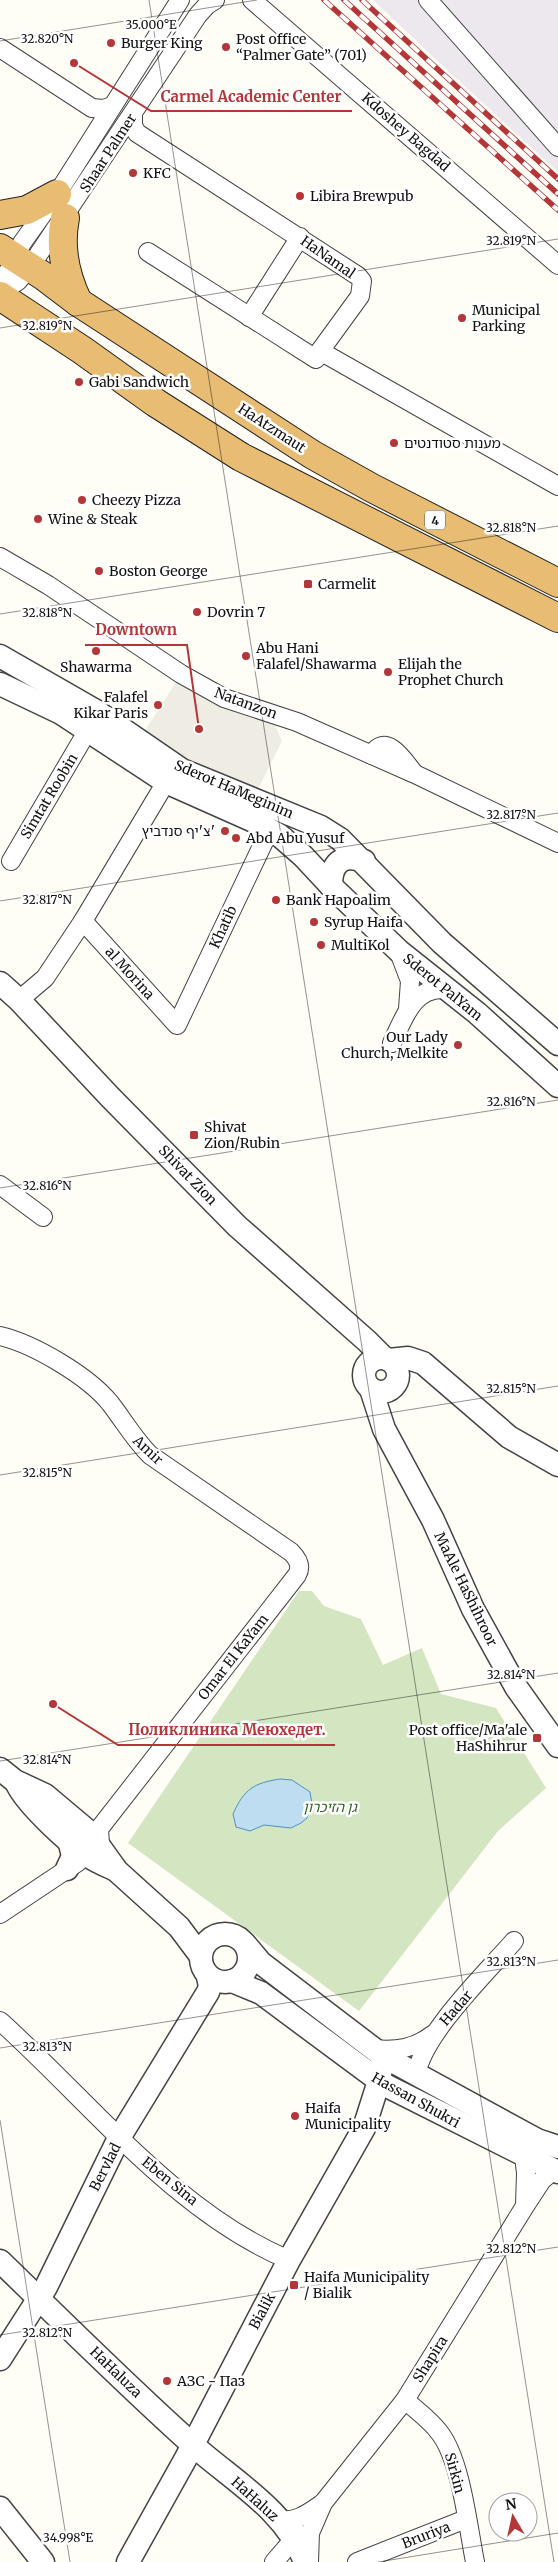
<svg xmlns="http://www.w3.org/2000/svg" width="558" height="2562" font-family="Merriweather,'Noto Sans Hebrew',serif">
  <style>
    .industrial { fill: #ede7ee }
    .green { fill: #d4e6c1 }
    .plaza { fill: #efede3 }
    .water { fill: #bfddf1; stroke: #4d90c1 }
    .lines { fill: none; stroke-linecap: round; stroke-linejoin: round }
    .minor-casing { stroke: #444; stroke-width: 20 }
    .tertiary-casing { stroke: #444; stroke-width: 25 }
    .trunk-casing { stroke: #222; stroke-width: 30 }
    .minor { stroke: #fff; stroke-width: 18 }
    .tertiary { stroke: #fff; stroke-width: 22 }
    .trunk { stroke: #e8bc72; stroke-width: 28 }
    .rail-casing { stroke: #b43639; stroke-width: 5.5 }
    .rail { stroke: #fff; stroke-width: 4; stroke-dasharray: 11; stroke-linecap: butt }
    .ticks { fill: none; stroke: #111; stroke-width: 1; stroke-opacity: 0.45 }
    .poi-dot { fill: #b43639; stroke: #fff; stroke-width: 2 }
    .labels { text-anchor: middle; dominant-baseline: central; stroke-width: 5; stroke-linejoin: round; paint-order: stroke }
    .shield { fill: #fff; stroke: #585858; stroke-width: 1 }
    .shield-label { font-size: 12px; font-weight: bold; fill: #111 }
    .poi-label { font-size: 14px; fill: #111; stroke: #fff; text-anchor: start }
    .street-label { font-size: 14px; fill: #111; stroke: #fff }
    .park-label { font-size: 14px; font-style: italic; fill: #326326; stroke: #fff }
    .ticks-label { font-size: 12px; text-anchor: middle; fill: #111; stroke: #fff; stroke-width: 5; stroke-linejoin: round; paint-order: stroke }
    .leader { fill: none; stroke: #b43639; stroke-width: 2 }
    .callout-dot { fill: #b43639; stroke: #fff; stroke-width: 2 }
    .callout-label { font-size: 15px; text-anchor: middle; font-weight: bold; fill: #b43639; stroke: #fff; stroke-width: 5; stroke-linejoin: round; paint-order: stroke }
  </style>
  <rect width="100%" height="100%" fill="#fefdf6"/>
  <polygon class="industrial" points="373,0 558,0 558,172 445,68"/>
  <polygon class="green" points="299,1591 312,1591 324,1606 361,1619 383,1665 422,1648 441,1694 496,1708 546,1788 498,1831 359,2011 128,1843"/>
  <polygon class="plaza" points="181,674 269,712 282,741 253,799 139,740"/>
  <path class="water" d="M280 1779 292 1780 310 1792 312 1804 307 1818 301 1823 291 1828 264 1825 250 1831 236 1827 233 1814C244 1789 254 1783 280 1779Z"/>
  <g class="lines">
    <defs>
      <g id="minor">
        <polyline points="252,0 558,265"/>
        <polyline points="428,0 558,147"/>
        <polyline points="0,48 92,108 104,109 112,106"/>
        <polyline points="133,114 133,126 137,133 358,276 362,281 360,296 320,351 558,486"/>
        <polyline points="148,252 316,359 320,351"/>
        <polyline points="0,288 22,243 57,194 180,0"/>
        <polyline points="0,293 18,281 30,267 198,15 207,5 215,0"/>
        <polyline points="249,317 300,237"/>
        <polyline points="0,557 48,585 181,674 224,698 297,722 415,774 558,843"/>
        <path d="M372 755C385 731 404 760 413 772"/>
        <polyline points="11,861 88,730"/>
        <polyline points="83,921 177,1025 270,829"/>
        <polyline points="399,952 410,981 408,1009"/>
        <polyline points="19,1000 45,978 83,921 166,782"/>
        <path d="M392 1043C403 1020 413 987 444 989"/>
        <polyline points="0,1185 43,1217"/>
        <path d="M0 1336C34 1344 88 1376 110 1403 124 1421 134 1439 150 1455L291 1552C298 1559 302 1566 297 1575L99 1829 100 1844"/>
        <polyline points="0,1914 78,1862"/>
        <path d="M0 2021C90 2102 175 2212 289 2260"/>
        <path d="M374 2049C396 2051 414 2049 432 2035"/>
        <path d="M416 2075C423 2034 486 1973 514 1941"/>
        <polyline points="524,2156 526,2173 525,2205"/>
        <path d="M405 2400C416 2410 430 2420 439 2432 461 2459 468 2527 475 2562"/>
        <path d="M279 2519C295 2524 310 2512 323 2503"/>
        <polyline points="274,2562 294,2539 296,2532"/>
        <polyline points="309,2562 310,2533 323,2503 405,2400 525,2206 542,2180 554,2170"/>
        <polyline points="357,2562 466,2519"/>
      </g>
      <g id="tertiary">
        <polyline points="0,656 96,711 182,770 321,827 340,839 442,943 558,1044"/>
        <polyline points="0,684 61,713 166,782 256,822 279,835 303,856 331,886 399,951 477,1013 558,1086"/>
        <path d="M331 886C331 863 342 853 364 861"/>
        <polyline points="0,983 19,1000 110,1097 237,1226 367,1341 384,1358"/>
        <circle cx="381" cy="1375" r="17"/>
        <polyline points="389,1360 408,1358 423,1363 509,1437 558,1465"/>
        <polyline points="371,1389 384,1429 433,1520 473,1609 516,1687 558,1746"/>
        <polyline points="0,1769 15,1781 45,1795 89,1832 117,1871 179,1927 200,1955"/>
        <path d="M17 1784C27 1805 69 1843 88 1856 97 1862 107 1866 116 1870"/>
        <polyline points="67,1869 73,1856 69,1840"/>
        <circle cx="225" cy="1958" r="24"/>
        <polyline points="245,1944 261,1963 383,2056 537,2140 558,2147"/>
        <polyline points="232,1981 261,1993 385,2085 558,2172"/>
        <path d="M0 2261C64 2323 127 2386 193 2445 233 2481 286 2510 305 2562"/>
        <polyline points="0,2359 46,2287 119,2138 208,1992 210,1986 208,1977"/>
        <polyline points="0,2508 43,2562"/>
        <polyline points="128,2562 186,2458 289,2260 364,2128 379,2081 383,2056"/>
      </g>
      <g id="trunk">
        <polyline points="0,215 27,210 57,194"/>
        <path d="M65 218C59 248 65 275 78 302"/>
        <polyline points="0,248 45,277 78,302 313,455 372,488 558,583"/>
        <polyline points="0,296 82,350 156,403 241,457 558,618"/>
      </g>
    </defs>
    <use href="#minor" class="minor-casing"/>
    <use href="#tertiary" class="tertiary-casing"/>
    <use href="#trunk" class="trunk-casing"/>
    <use href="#minor" class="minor"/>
    <use href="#tertiary" class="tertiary"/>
    <use href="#trunk" class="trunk"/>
    <defs>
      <g id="rail">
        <polyline points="324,0 558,210"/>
        <polyline points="344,0 558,194"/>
        <polyline points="362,0 558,179"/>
      </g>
    </defs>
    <use href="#rail" class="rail-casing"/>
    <use href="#rail" class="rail"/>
  </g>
  <path class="ticks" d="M149 0 554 2562M0 41 257 0M0 328 558 239M0 614 558 526M0 901 558 813M0 1188 558 1100M0 1475 558 1386M0 1761 558 1673M0 2048 558 1960M0 2120 70 2562M0 2335 558 2247M378 2562 558 2533"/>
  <g class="poi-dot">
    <circle cx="111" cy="43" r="5"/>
    <circle cx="226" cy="47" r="5"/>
    <circle cx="133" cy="173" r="5"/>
    <circle cx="300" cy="196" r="5"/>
    <circle cx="462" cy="318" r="5"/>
    <circle cx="79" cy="382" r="5"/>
    <circle cx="394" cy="443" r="5"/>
    <circle cx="82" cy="500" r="5"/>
    <circle cx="38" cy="519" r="5"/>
    <circle cx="99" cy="571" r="5"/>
    <rect x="303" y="579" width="10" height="10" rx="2.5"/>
    <circle cx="197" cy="612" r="5"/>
    <circle cx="96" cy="651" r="5"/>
    <circle cx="246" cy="656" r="5"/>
    <circle cx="388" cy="672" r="5"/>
    <circle cx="158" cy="705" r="5"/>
    <circle cx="225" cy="831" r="5"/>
    <circle cx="236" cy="838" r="5"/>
    <circle cx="276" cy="900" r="5"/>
    <circle cx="314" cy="922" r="5"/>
    <circle cx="321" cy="945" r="5"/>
    <circle cx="458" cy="1045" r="5"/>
    <rect x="189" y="1130" width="10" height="10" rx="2.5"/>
    <rect x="532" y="1733" width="10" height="10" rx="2.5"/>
    <circle cx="295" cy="2116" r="5"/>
    <rect x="289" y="2280" width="10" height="10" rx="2.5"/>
    <circle cx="167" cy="2381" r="5"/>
  </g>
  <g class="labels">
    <rect class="shield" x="425" y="510.5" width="20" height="19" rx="4"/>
    <g class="shield-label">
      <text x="435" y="520">4</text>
    </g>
    <g class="poi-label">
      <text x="236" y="39">Post office<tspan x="236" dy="16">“Palmer Gate” (701)</tspan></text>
      <text x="121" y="43">Burger King</text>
      <text x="143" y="173">KFC</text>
      <text x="310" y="196">Libira Brewpub</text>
      <text x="472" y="310">Municipal<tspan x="472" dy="16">Parking</tspan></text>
      <text x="89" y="382">Gabi Sandwich</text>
      <text x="404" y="443">מענות סטודנטים</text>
      <text x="92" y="500">Cheezy Pizza</text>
      <text x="48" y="519">Wine &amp; Steak</text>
      <text x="109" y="571">Boston George</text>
      <text x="318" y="584">Carmelit</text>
      <text x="207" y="612">Dovrin 7</text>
      <text x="256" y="648">Abu Hani<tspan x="256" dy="16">Falafel/Shawarma</tspan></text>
      <text x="398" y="664">Elijah the<tspan x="398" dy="16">Prophet Church</tspan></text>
      <text x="96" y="667" text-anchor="middle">Shawarma</text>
      <text x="148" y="697" text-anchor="end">Falafel<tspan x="148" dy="16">Kikar Paris</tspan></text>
      <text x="215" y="831" text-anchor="end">צ'יף סנדביץ'</text>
      <text x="246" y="838">Abd Abu Yusuf</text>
      <text x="286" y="900">Bank Hapoalim</text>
      <text x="324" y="922">Syrup Haifa</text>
      <text x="331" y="945">MultiKol</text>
      <text x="448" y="1037" text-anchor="end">Our Lady<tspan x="448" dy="16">Church, Melkite</tspan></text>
      <text x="204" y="1127">Shivat<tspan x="204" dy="16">Zion/Rubin</tspan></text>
      <text x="527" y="1730" text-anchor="end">Post office/Ma'ale<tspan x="527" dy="16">HaShihrur</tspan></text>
      <text x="305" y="2108">Haifa<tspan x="305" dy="16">Municipality</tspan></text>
      <text x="304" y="2277">Haifa Municipality<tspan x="304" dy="16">/ Bialik</tspan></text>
      <text x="177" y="2381">АЗС - Паз</text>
    </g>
    <g class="street-label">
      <text transform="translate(406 132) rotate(41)">Kdoshey Bagdad</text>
      <text transform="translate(108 153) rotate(-57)">Shaar Palmer</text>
      <text transform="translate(328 257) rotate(35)">HaNamal</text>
      <text transform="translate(272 428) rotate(33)">HaAtzmaut</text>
      <text transform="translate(246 703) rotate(20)">Natanzon</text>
      <text transform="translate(234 789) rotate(23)">Sderot HaMeginim</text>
      <text transform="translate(49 796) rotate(-59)">Simtat Roobin</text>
      <text transform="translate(223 927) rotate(-65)">Khatib</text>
      <text transform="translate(130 973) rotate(48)">al Morina</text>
      <text transform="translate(443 987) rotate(39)">Sderot PalYam</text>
      <text transform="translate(188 1175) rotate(46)">Shivat Zion</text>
      <text transform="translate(148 1450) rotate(43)">Amir</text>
      <text transform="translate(466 1589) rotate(64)">MaAle HaShihroor</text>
      <text transform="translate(233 1657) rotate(-52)">Omar El KaYam</text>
      <text transform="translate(456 2008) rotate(-49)">Hadar</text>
      <text transform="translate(416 2100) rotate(29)">Hassan Shukri</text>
      <text transform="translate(105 2167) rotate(-63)">Bervlad</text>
      <text transform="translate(170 2181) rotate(39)">Eben Sina</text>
      <text transform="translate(262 2311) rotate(-62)">Bialik</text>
      <text transform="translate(430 2359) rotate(-58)">Shapira</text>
      <text transform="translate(116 2372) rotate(44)">HaHaluza</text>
      <text transform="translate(455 2473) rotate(75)">Sirkin</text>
      <text transform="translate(255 2499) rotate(42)">HaHaluz</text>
      <text transform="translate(426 2535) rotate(-21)">Bruriya</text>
    </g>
    <g class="park-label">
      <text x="330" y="1807">גן הזיכרון</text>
    </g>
  </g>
  <g class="ticks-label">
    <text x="151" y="29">35.000°E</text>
    <text x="47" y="43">32.820°N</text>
    <text x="511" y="245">32.819°N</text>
    <text x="47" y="330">32.819°N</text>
    <text x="511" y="532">32.818°N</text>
    <text x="47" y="617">32.818°N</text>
    <text x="511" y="819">32.817°N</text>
    <text x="47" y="904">32.817°N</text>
    <text x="511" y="1106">32.816°N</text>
    <text x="47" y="1190">32.816°N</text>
    <text x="511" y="1393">32.815°N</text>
    <text x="47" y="1477">32.815°N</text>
    <text x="511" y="1679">32.814°N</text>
    <text x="47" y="1764">32.814°N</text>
    <text x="511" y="1966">32.813°N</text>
    <text x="47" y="2051">32.813°N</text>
    <text x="511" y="2253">32.812°N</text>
    <text x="47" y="2337">32.812°N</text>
    <text x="68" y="2542">34.998°E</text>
  </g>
  <path class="leader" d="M74 63L151 111H352M199 729L187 645H85M53 1704L118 1745H335"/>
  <g class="callout-dot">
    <circle cx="74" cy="63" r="5"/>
    <circle cx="199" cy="729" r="5"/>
    <circle cx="53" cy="1704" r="5"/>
  </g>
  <g class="callout-label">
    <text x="251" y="102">Carmel Academic Center</text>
    <text x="136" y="635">Downtown</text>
    <text x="227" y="1735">Поликлиника Меюхедет.</text>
  </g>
  <g transform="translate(513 2517) rotate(351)"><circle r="24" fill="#ffffff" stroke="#a0a0a0"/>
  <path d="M0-4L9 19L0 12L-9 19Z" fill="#b43639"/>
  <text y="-8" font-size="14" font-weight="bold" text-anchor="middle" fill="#111111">N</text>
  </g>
</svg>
